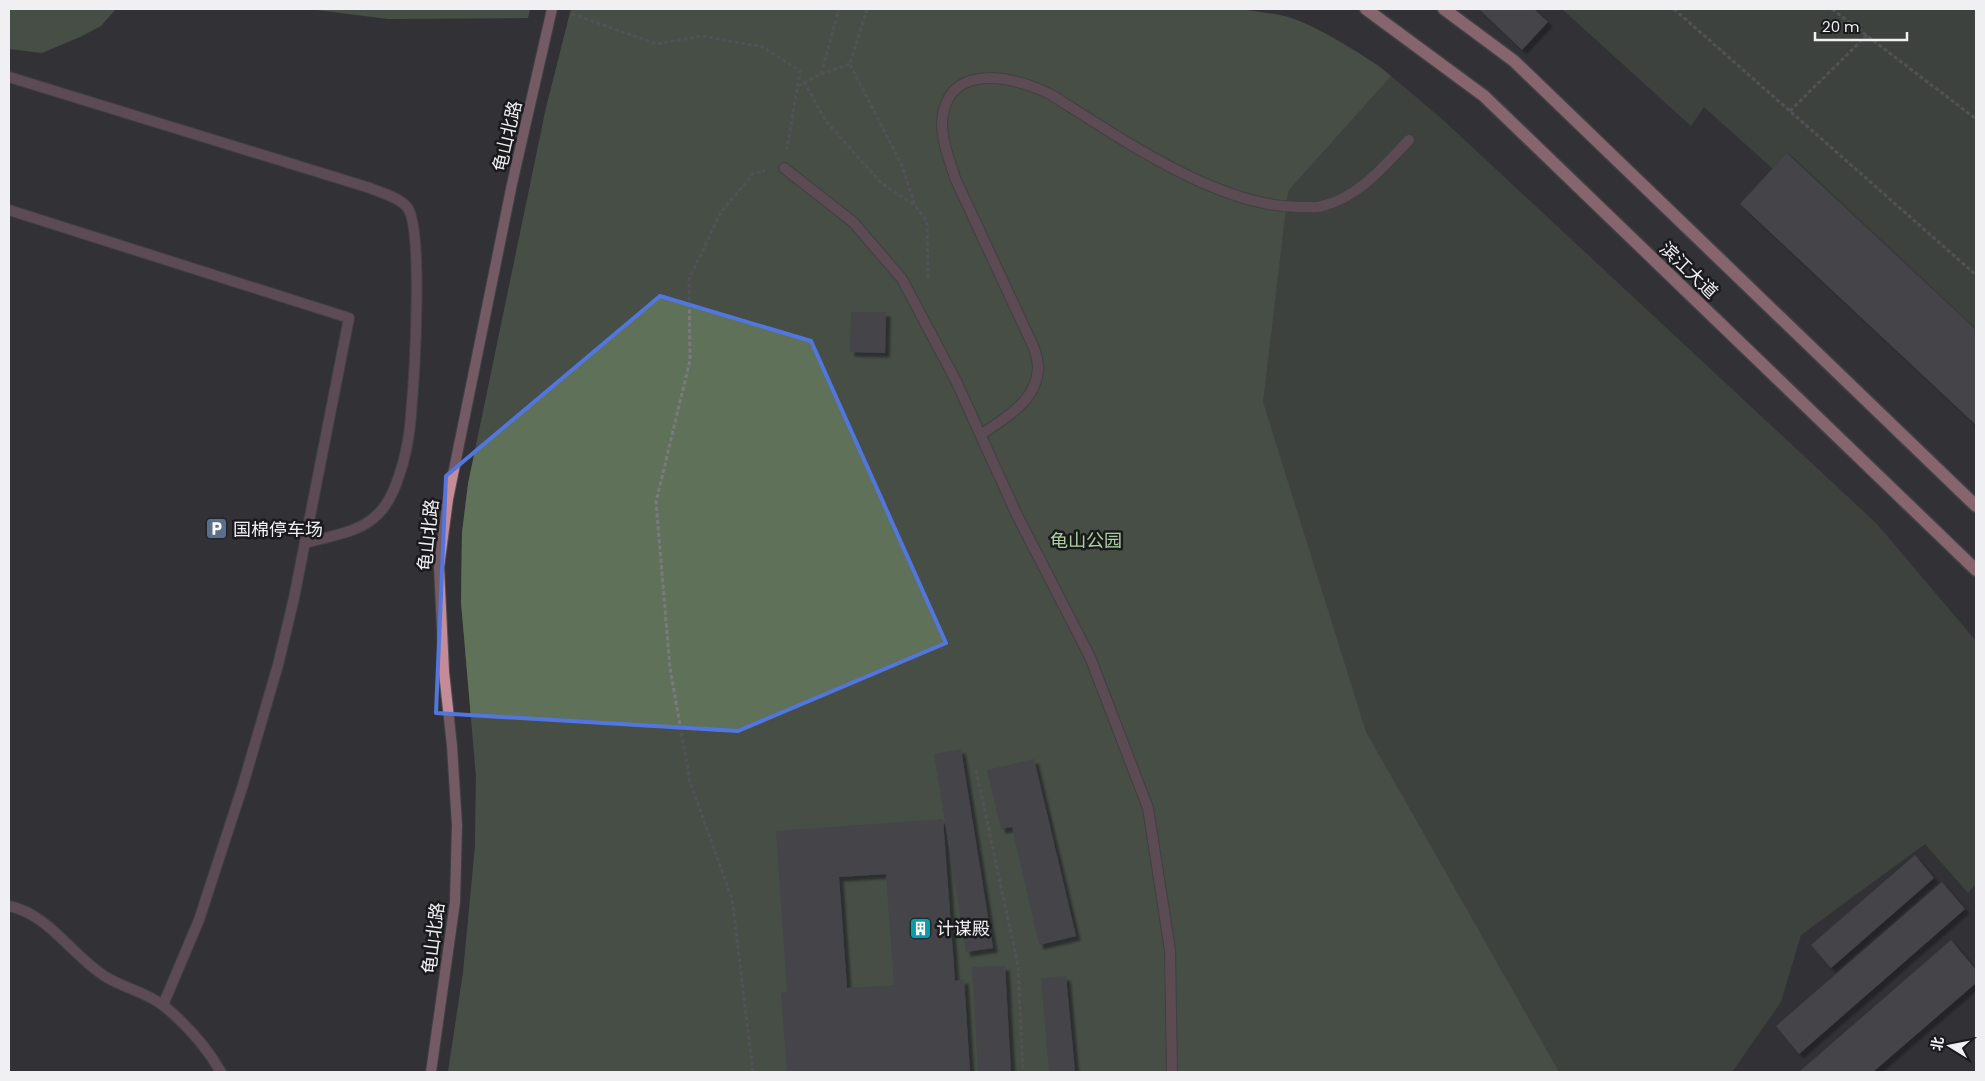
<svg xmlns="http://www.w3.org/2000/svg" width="1985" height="1081" font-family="Poppins,'Noto Sans SC',sans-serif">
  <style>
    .green { fill: #4c5748 }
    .forest { fill: #5f7158 }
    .building { fill: #5b5c60; fill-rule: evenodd; filter: url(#shadow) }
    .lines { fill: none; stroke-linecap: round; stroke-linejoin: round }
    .lane-casing { stroke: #505054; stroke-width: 12 }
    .secondary-casing { stroke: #505054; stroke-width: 12 }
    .primary-casing { stroke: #505054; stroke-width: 15 }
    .path { stroke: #7a7a7d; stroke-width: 3; stroke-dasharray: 4 2.5; stroke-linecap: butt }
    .lane { stroke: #906c73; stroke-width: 10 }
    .secondary { stroke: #c58c97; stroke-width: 10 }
    .primary { stroke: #eda4b2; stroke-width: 12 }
    .marked { fill: none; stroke: #5276df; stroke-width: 4; stroke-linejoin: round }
    .labels { text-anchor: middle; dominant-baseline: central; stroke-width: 5; stroke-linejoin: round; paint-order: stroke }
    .street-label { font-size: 18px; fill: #f0f0f3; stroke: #1a1a1c }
    .poi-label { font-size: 18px; fill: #f0f0f3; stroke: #1a1a1c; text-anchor: start }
    .park-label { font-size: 18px; fill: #add0a1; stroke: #1a1a1c }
  </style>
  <defs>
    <filter id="shadow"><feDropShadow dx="4.5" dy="4.5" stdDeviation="1" flood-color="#0009"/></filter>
  </defs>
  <rect width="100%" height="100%" fill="#323236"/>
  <g class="green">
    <polygon points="571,9 1240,9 1292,19 1314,28 1378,65 1442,119 1877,524 1976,641 1976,884 1968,893 1925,844 1801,935 1781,1002 1732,1072 448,1072 463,973 475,847 476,776 461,602 462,533 468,484 546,108"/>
    <polygon points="1562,9 1976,9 1976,330 1788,153 1773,169 1704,107 1691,126"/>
  </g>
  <g class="forest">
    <polygon points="9,9 116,9 101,26 80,37 42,53 9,49"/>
    <polygon points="309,9 530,9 528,18 388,19"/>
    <path d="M571 9H1240C1257 12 1277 13 1294 19 1322 29 1368 57 1391 76L1288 191 1263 402 1366 732 1559 1072H448L463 973 475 847 476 776 461 602 462 533 468 484 546 108Z"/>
  </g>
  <g class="building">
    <polygon points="1479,9 1534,9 1548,22 1522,50"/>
    <polygon points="1787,153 1976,330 1976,425 1740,204"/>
    <polygon points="851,312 886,312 885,353 850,352"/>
    <polygon points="961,749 993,948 966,952 934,754"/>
    <polygon points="1034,759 1076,936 1039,945 1012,827 1001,829 987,770"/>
    <path d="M943 819 955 981 964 979 970 1072H787L781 993 787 992 776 831ZM886 874 894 985 847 988 839 877Z"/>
    <polygon points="1915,855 1934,878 1831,968 1811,945"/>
    <polygon points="1942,882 1965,909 1799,1054 1776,1026"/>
    <polygon points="1951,940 1976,970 1976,983 1873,1072 1799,1072"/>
    <polygon points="1005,966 1011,1072 978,1072 972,967"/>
    <polygon points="1066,976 1075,1072 1049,1072 1041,978"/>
  </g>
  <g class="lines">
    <defs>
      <g id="lane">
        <path d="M9 77 370 188C381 193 399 197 407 207 424 227 414 382 411 415 410 430 407 448 403 463 398 480 391 502 378 514 360 533 329 536 305 543"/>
        <polyline points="784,168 853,222 902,279 956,381 1016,513 1090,657 1148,808 1170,950 1172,1072"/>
        <polyline points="9,210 349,318 294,598 278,665 243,785 199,920 163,1005"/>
        <path d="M981 435C1005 417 1037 402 1038 368 1038 361 1036 354 1034 348L955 178C949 158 939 135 943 114 953 61 1016 78 1050 94 1119 137 1220 209 1303 207 1309 207 1317 208 1322 206 1358 198 1384 166 1409 140"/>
        <path d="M9 906C49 914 72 956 106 977 124 988 148 993 164 1006 186 1024 207 1048 221 1072"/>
      </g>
      <polyline id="secondary" points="431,1072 455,902 457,825 452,746 444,672 439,567 448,499 512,184 552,9"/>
      <g id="primary">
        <polyline points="1366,9 1484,96 1976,570"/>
        <polyline points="1444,9 1514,61 1976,506"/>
      </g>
    </defs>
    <use href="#lane" class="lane-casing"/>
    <use href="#secondary" class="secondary-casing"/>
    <use href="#primary" class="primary-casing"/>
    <g class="path">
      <polyline points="867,9 850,64 902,166 915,205 927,222 928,281"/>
      <polyline points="1674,9 1976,275"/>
      <polyline points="1832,9 1976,119"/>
      <polyline points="572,14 657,44 702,36 763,47 800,71 787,149"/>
      <polyline points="821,74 850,64"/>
      <polyline points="804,82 826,121 881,183 914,205"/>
      <polyline points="798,86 821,74 839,9"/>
      <polyline points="1790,111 1867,35"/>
      <polyline points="976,770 1018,966 1023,1072"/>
      <polyline points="753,1072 732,899 690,782 670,668 656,502 690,360 689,279 721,212 754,173 765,171"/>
    </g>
    <use href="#lane" class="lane"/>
    <use href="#secondary" class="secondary"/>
    <use href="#primary" class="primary"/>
  </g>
  <path d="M0 0H1985V1081H0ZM660 296 811 341 946 643 738 731 436 713 446 476Z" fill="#323236" fill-opacity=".55" fill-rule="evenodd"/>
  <path class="marked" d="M660 296 811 341 946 643 738 731 436 713 446 476Z"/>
  <defs>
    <symbol id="parking-square" viewBox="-11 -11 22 22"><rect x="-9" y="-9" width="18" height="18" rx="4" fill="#5c6f8a" stroke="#1a1a1c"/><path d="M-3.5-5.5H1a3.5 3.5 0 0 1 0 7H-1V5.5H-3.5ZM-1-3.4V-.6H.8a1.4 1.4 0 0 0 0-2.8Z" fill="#fff"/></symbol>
    <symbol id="building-square" viewBox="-11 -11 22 22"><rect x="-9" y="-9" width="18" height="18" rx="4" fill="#0f9aa8" stroke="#1a1a1c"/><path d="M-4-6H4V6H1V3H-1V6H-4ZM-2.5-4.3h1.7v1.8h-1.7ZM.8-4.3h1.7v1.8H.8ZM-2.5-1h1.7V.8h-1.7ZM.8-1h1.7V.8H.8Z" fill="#fff"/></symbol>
  </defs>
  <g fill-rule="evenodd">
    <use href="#parking-square" x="204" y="516" width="25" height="25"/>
    <use href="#building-square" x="908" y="916" width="25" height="25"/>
  </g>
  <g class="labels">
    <g class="street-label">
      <text transform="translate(507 136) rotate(-77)">龟山北路</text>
      <text transform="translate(1689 270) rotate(44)">滨江大道</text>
      <text transform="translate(428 535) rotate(-84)">龟山北路</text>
      <text transform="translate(433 938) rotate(-83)">龟山北路</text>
    </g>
    <g class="poi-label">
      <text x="233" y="529">国棉停车场</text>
      <text x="936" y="928">计谋殿</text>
    </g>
    <g class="park-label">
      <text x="1086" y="540">龟山公园</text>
    </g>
  </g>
  <rect width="1985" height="1081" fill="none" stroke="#f0f0f3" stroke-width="20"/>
  <g transform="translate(1950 1046) rotate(280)" stroke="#1a1a1c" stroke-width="4" paint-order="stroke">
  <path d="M0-4L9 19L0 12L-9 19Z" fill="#f0f0f3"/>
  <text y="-8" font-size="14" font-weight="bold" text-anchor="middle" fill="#f0f0f3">北</text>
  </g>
  <path d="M1815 32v8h92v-8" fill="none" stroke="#f0f0f3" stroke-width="2.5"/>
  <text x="1822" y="32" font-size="15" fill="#f0f0f3" stroke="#1a1a1c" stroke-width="4" paint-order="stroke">20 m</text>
</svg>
